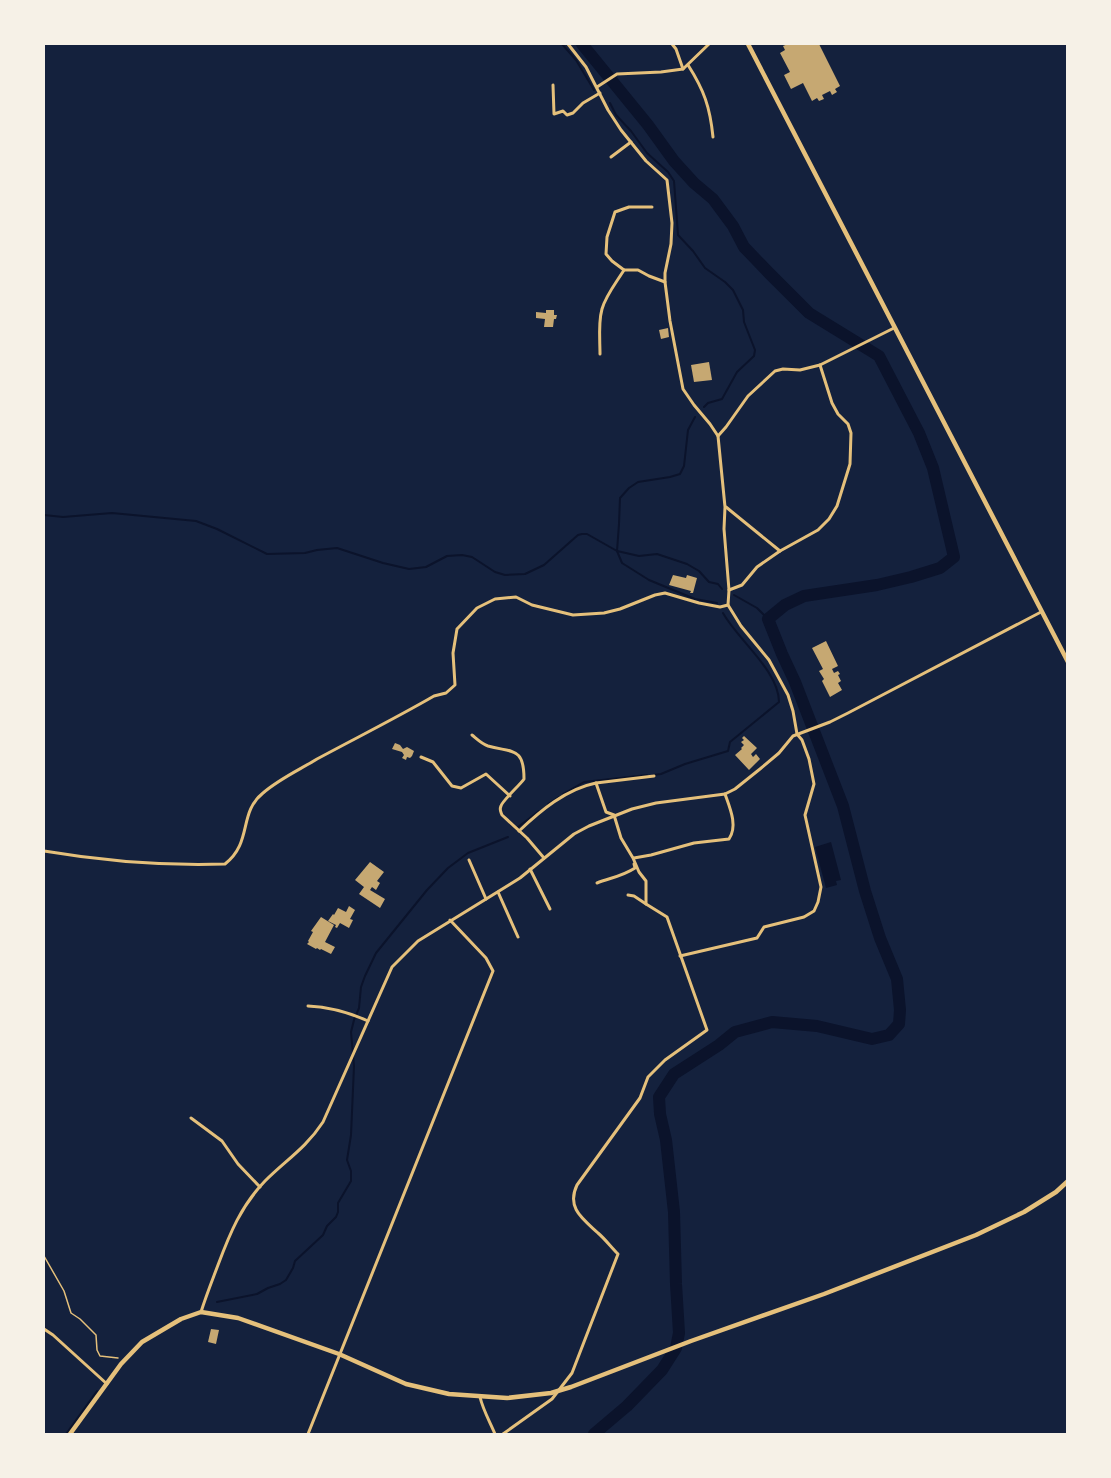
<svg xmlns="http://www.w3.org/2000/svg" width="1111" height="1478" font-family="'Roboto Serif',serif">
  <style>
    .water { fill: #0b132b }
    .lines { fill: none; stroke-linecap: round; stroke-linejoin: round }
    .stream { stroke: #0b132b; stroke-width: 2 }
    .river { stroke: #0b132b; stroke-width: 12 }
    .building { fill: #c6a872 }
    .path { stroke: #e5c07b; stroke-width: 1.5 }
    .minor { stroke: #e5c07b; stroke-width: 3 }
    .primary { stroke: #e5c07b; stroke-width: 4.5 }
  </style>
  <rect width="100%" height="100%" fill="#14213d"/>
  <polygon class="water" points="831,842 841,880 836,881 837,885 826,888 815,847"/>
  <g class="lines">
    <g class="stream">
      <polyline points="562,44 576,60 594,90"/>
      <polyline points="610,103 616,115 631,131 647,153 668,172 674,181 678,235 693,251 705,268 725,282 733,290 743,310 744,322 755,350 754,356 737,372 722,399 708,403 704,407"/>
      <polyline points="695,417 688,430 684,466 680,474 670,477 638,482 629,488 620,498 619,524 617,551 622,563 649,580 695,599 717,603"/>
      <polyline points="44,515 63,517 112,513 196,521 217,529 267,554 305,553 317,550 337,548 383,563 409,569 426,567 447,556 462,555 472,557 495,572 505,575 525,574 544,565 578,535 582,534 587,534 617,551 639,556 657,554 687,564 699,571 709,582 718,584 722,589"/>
      <polyline points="734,595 757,608 768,619"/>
      <path d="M653 775 661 774 685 764 728 751 730 742 779 702C779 671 738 640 723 613"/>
      <polyline points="563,794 584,782 647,775"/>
      <polyline points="548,804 559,797"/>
      <polyline points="518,827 539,811"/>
      <polyline points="217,1302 257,1294 268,1288 280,1284 286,1280 293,1268 295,1261 323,1235 327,1226 336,1217 338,1212 338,1203 351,1181 351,1171 347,1160 351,1135 354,1066 351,1032 354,1020 359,1008 361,987 365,976 376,953 427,890 448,868 468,853 508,837"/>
      <polyline points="66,1434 97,1391"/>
    </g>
    <polyline class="river" points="582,44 648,125 674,161 694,183 713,199 733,226 744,247 769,273 809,313 879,356 919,433 933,468 954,557 940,568 911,577 877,585 804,596 785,605 768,619 782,654 795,682 843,806 865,891 880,938 897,979 900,1010 899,1024 889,1035 872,1039 817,1026 772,1022 735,1032 719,1045 674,1074 659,1097 660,1114 666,1140 674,1212 676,1284 679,1333 676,1348 662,1370 627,1406 594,1434"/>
  </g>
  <g class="building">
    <polygon points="788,44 819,44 840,86 835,89 837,92 832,95 830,91 822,95 824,99 819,101 817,98 812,101 803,83 791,89 784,75 790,72 780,53 785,50 783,46"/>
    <polygon points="546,310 554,310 554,315 557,315 556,319 554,319 553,327 544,327 545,319 536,318 536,312 546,313"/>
    <polygon points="668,328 669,337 661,339 659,330"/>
    <polygon points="709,362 712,380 694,382 691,365"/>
    <polygon points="673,575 686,578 687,575 697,578 693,593 690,593 691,591 669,585"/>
    <polygon points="826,641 838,666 832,669 834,673 838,671 840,674 838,675 841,681 838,683 842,690 830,697 822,681 824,679 819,671 823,669 812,648"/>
    <polygon points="744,736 757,748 751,754 753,757 756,754 760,759 749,770 735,755 742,749 741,748 744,745 741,742 744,740 742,738"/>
    <polygon points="395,743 400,745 403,749 407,747 414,751 412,756 410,758 407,757 406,760 402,758 404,755 402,752 392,749"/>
    <polygon points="370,862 384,872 377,881 380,883 376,890 372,887 370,890 385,899 380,908 359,894 364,887 355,880"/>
    <polygon points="349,906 355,910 350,919 353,920 349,928 340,923 337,928 335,927 336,925 328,921 333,914 334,915 338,908 346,912"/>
    <polygon points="321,917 334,925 325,942 335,947 331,954 321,949 320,950 317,948 316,949 307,944 309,942 308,941 313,932 311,931"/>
    <polygon points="211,1329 219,1330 216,1344 208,1342"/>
  </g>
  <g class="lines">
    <polyline class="path" points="44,1256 64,1291 71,1313 80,1319 96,1335 97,1350 100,1356 118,1358"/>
    <g class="minor">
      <polyline points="568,44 586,67 608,110 621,130 646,161 667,180 672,223 671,244 665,273 665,282 670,321 683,389 694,405 710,424 718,436 725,507 724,529 729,590 728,605 741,626 769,660 788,695 793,711 797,734 802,740 809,759 814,784 805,815 821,887 818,902 814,911 804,917 764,927 757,938 680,956"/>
      <polyline points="672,44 676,49 683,69"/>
      <path d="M688 65C704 90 710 107 713 137"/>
      <polyline points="553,85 554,114 563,111 567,115 573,113 583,103 600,93"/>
      <polyline points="597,87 617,74 661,72 683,69 709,44"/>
      <polyline points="611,157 631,142"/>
      <polyline points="624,270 612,261 606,254 607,237 615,212 629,207 652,207"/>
      <path d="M600 354C600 340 598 323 602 309 606 295 616 283 624 270H638L649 276 665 282"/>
      <polyline points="718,436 726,427 748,396 775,371 783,369 800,370 820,365 894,328"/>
      <polyline points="726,507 780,551"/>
      <polyline points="729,590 742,585 757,567 780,551 818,530 829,519 837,506 850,464 851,433 848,424 838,414 832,403 820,365"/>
      <path d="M472 735C477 739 482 744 488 746 512 753 524 746 524 779 520 785 502 801 501 806 499 810 501 812 502 815L527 838 544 858"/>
      <polyline points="421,757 433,762 452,786 461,788 486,774 510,796"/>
      <polyline points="596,783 654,776"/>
      <path d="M44 851C103 861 164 866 225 864 253 842 238 813 263 793 279 779 299 770 317 759 356 738 396 718 434 696L446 693 455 685 453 653 457 629 477 608 495 599 516 597 532 605 573 615 604 613 620 609 655 595 665 593 699 603 720 607 728 605"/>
      <path d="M634 858 651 855 694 843 729 839C738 826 730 808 725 794"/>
      <polyline points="469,860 486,899"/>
      <polyline points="530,869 550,909"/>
      <path d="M597 883C610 878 623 876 635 868L634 864"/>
      <polyline points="498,892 518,937"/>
      <polyline points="628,895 634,896 646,904"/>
      <path d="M308 1006C329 1007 348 1012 368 1021"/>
      <polyline points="191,1118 222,1141 238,1164 260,1187"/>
      <path d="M201 1312C206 1296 212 1281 218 1265 230 1233 241 1206 265 1181 286 1160 306 1148 323 1122L392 967 418 941 520 878 574 834 589 826 632 809 656 803 725 794 735 789 760 769 779 753 793 736 830 722 848 713 1041 612"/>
      <polyline points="44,1329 53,1335 107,1384"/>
      <path d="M480 1397C483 1410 490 1422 495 1434"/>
      <polyline points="308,1434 493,971 486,958 450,920"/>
      <path d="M503 1434 552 1399 572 1373 618 1254C611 1247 605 1239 598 1233 583 1219 566 1208 577 1185L640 1098 648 1077 665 1060 707 1030 667 917 646 904V881L639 872 633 858 621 838 614 815 606 812 596 783C566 789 540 811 519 831"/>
    </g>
    <g class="primary">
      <polyline points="748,44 1068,662"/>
      <polyline points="70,1434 121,1364 142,1342 181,1319 201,1312 238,1318 339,1354 406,1384 449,1394 507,1398 551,1393 571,1387 691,1341 824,1294 976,1235 1024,1212 1056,1192 1068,1181"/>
    </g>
  </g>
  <rect width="1111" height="1478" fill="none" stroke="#f6f1e7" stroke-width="90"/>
</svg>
